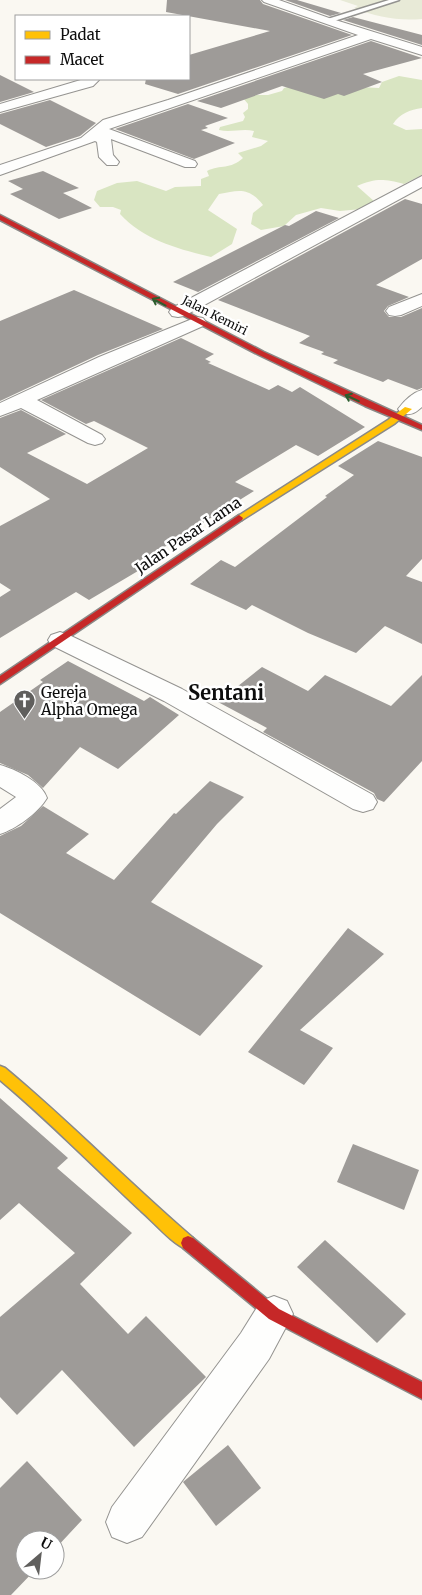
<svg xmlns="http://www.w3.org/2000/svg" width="422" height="1595" font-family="Merriweather,serif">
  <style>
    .forest { fill: #d9e5c2 }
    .cemetery { fill: #e8ead7 }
    .building { fill: #9e9b98 }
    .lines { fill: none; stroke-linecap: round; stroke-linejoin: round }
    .lane-casing { stroke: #949390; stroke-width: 3 }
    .street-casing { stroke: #949390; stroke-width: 2 }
    .slow-casing { stroke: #8a8987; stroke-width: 3 }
    .jam-casing { stroke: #8a8987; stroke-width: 3 }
    .lane { fill: #fefefd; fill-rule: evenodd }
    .street { fill: #fefefd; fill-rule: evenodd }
    .slow { fill: #ffc107; fill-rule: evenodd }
    .jam { fill: #c62828; fill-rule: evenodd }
    .oneway { stroke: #2c5e2e }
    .labels { text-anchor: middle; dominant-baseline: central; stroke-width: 5; stroke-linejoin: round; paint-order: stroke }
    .far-street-label { font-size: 12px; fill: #0d0d0d; stroke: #fff }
    .street-label { font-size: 15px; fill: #0d0d0d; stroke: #fff }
    .poi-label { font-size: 15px; fill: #0d0d0d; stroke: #fff; text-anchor: start }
    .district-label { font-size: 20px; font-weight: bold; fill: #0d0d0d; stroke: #fff }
  </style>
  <rect width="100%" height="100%" fill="#faf8f2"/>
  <path class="forest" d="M399 76 422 80V108C410 110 400 113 393 124L406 130 422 129V175L404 184C384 179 376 178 357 186L375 202 362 209 340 211 321 208 296 215 284 226 261 230 251 224 253 213 263 205C249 187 239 190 219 194L208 210 237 229 232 244 211 257C178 249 144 240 120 214L121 210 113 207H100L94 200 97 191 117 183 137 181 166 191 175 187 201 186V179L209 176 207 171C221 164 230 170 243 158L238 153 261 146 268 141 252 137 254 131C242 128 231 133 219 130L220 127 243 121 245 117 243 113 248 109V104L243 98 250 95H268L282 91 284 88 299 84 379 88 382 82Z"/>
  <path class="cemetery" d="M340 0H422V19C397 21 377 17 354 8L358 6Z"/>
  <g class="building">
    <polygon points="167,0 260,0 263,4 352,35 178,94 145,84 146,79 189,79 189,55 270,31 166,12"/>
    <polygon points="285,0 297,0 341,13 330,16"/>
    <polygon points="353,17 422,35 422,45 343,20"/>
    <polygon points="371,41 422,58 363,74 382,82 344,96 338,94 324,99 282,86 221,108 197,101"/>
    <polygon points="0,75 34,92 0,102"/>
    <polygon points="50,100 96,123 80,136 46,147 0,124 0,114"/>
    <polygon points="188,104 228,118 205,126 208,128 201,130 235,143 194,159 115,129"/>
    <polygon points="43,171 79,188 63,193 92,208 59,219 10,194 23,189 8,181"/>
    <polygon points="405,199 422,204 422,259 376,285 409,297 388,306 384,311 389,317 401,317 422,308 422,388 417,390 388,379 383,382 333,363 338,360 321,354 324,352 299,343 310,336 218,300"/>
    <polygon points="316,211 339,218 198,292 173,282 285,225 289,226"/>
    <polygon points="74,290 163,329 98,355 0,401 0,321"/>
    <polygon points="181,338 214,354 205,359 211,362 208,363 269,390 278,385 292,392 300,387 365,427 318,456 296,445 235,482 254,491 182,536 180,535 140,566 143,568 89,600 76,592 0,638 0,597 11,590 0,583 0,526 50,499 0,467 0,418 21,410 66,434 27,453 87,484 148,448 94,421 86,424 41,400"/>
    <polygon points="378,441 422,457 422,559 406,576 422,582 422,644 385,626 356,653 308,633 252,605 246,610 190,584 221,560 235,567 327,497 325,496 354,475 338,466"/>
    <polygon points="68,661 144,701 150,697 179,715 118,769 80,747 43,788 28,775 0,763 0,712 43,682 40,680"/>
    <polygon points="262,667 308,691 325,675 391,706 422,675 422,761 384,802 377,799 374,793 263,732 267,728 218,702"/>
    <polygon points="210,781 244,797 217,824 151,902 263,966 200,1036 0,913 0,836 21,826 43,806 89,834 66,853 114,880 174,813 176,814"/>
    <polygon points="348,928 384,954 300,1030 333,1048 304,1085 248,1052"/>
    <polygon points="0,1098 68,1158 57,1168 132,1233 80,1284 128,1334 146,1316 206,1377 134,1447 62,1370 17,1415 0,1397 0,1317 75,1253 19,1203 0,1220"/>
    <polygon points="353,1144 419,1170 404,1210 337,1182"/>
    <polygon points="325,1240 406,1314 377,1343 297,1267"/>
    <polygon points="228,1445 261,1488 216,1526 183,1482"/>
    <polygon points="27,1461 82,1520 55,1549 55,1540 25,1540 25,1570 35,1570 11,1595 0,1595 0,1488"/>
  </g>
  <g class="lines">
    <defs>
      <polygon id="lane" points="389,0 399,0 328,23 321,21"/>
      <g id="street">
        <polygon points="262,0 279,0 329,18 422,47 422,55 371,39 109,129 195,161 197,164 195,167 185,167 111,139 113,155 119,162 117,165 107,165 99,157 97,142 95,141 0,175 0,165 81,138 103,120 168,100 358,35 264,2"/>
        <polygon points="84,79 99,80 93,86 0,112 0,104"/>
        <polygon points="422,176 422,187 184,316 178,317 172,316 169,312 172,308"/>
        <polygon points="422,294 422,306 401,315 395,316 389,315 386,311 389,307"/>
        <polygon points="197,317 203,318 206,322 203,326 37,400 102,435 105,439 102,443 95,445 88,443 21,408 0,416 0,403 99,357"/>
        <path d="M422 390V407C415 413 411 416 401 413L398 409C404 401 412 393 422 390Z"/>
        <polygon points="60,632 69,635 182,689 373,795 377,802 373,809 363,812 353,809 164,701 51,645 48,640 51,635"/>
        <path d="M0 765C15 769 42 782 47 798 38 813 16 829 0 834V809L16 797 0 787Z"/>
        <polygon points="274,1296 287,1301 293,1314 269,1359 142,1537 127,1543 112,1537 106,1522 112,1507 241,1333 261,1301"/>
      </g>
      <g id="slow">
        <polygon points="405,407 412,409 394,424 242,520 236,520 235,518 388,420"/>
        <path d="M0 1066 5 1068C70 1122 129 1183 193 1238L195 1243 193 1248 188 1250C172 1244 154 1222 141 1211 94 1167 49 1121 0 1080Z"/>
      </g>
      <g id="jam">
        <polygon points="0,215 264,352 422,425 422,430 365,406 259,355 0,220"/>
        <polygon points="239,515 243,518 242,520 0,684 0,676"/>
        <polygon points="188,1236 193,1238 279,1309 422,1382 422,1399 269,1319 183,1248 181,1243 183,1238"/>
      </g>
    </defs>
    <use href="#lane" class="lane-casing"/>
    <use href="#street" class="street-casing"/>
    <use href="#slow" class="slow-casing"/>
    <use href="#jam" class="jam-casing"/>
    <use href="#lane" class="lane"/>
    <use href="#street" class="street"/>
    <use href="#slow" class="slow"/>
    <use href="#jam" class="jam"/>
  </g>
  <defs><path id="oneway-shaft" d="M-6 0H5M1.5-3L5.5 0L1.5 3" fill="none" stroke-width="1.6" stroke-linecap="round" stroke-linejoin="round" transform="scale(1.25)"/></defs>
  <g class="oneway">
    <use href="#oneway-shaft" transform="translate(159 302) rotate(-152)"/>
    <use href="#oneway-shaft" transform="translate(352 398) rotate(-156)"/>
  </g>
  <defs>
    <symbol id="church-pin" viewBox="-11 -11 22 30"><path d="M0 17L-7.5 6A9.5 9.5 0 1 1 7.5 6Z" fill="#605f5d" stroke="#fff"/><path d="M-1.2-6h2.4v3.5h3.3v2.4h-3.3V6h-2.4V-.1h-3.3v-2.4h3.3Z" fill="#fff"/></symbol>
  </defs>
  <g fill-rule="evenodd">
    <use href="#church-pin" x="12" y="688" width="25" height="34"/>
  </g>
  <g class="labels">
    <g class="far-street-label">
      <text transform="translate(215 315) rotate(27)">Jalan Kemiri</text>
    </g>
    <g class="street-label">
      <text transform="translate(188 535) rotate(-34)">Jalan Pasar Lama</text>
    </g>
    <g class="poi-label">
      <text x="41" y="692">Gereja<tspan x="41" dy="17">Alpha Omega</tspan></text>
    </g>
    <g class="district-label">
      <text x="226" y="692">Sentani</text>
    </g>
  </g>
  <rect x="15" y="15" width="175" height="65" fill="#ffffff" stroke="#9e9e9e"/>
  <rect x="25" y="31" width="25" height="8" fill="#ffc107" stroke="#9e9e9e"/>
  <text x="60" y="40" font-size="15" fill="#0d0d0d">Padat</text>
  <rect x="25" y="56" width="25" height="8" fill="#c62828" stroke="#9e9e9e"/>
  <text x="60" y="65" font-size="15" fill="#0d0d0d">Macet</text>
  <g transform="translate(40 1555) rotate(28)"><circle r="24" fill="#ffffff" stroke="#9e9e9e"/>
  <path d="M0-4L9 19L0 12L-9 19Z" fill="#605f5d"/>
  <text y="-8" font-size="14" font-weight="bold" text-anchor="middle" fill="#0d0d0d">U</text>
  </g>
</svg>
